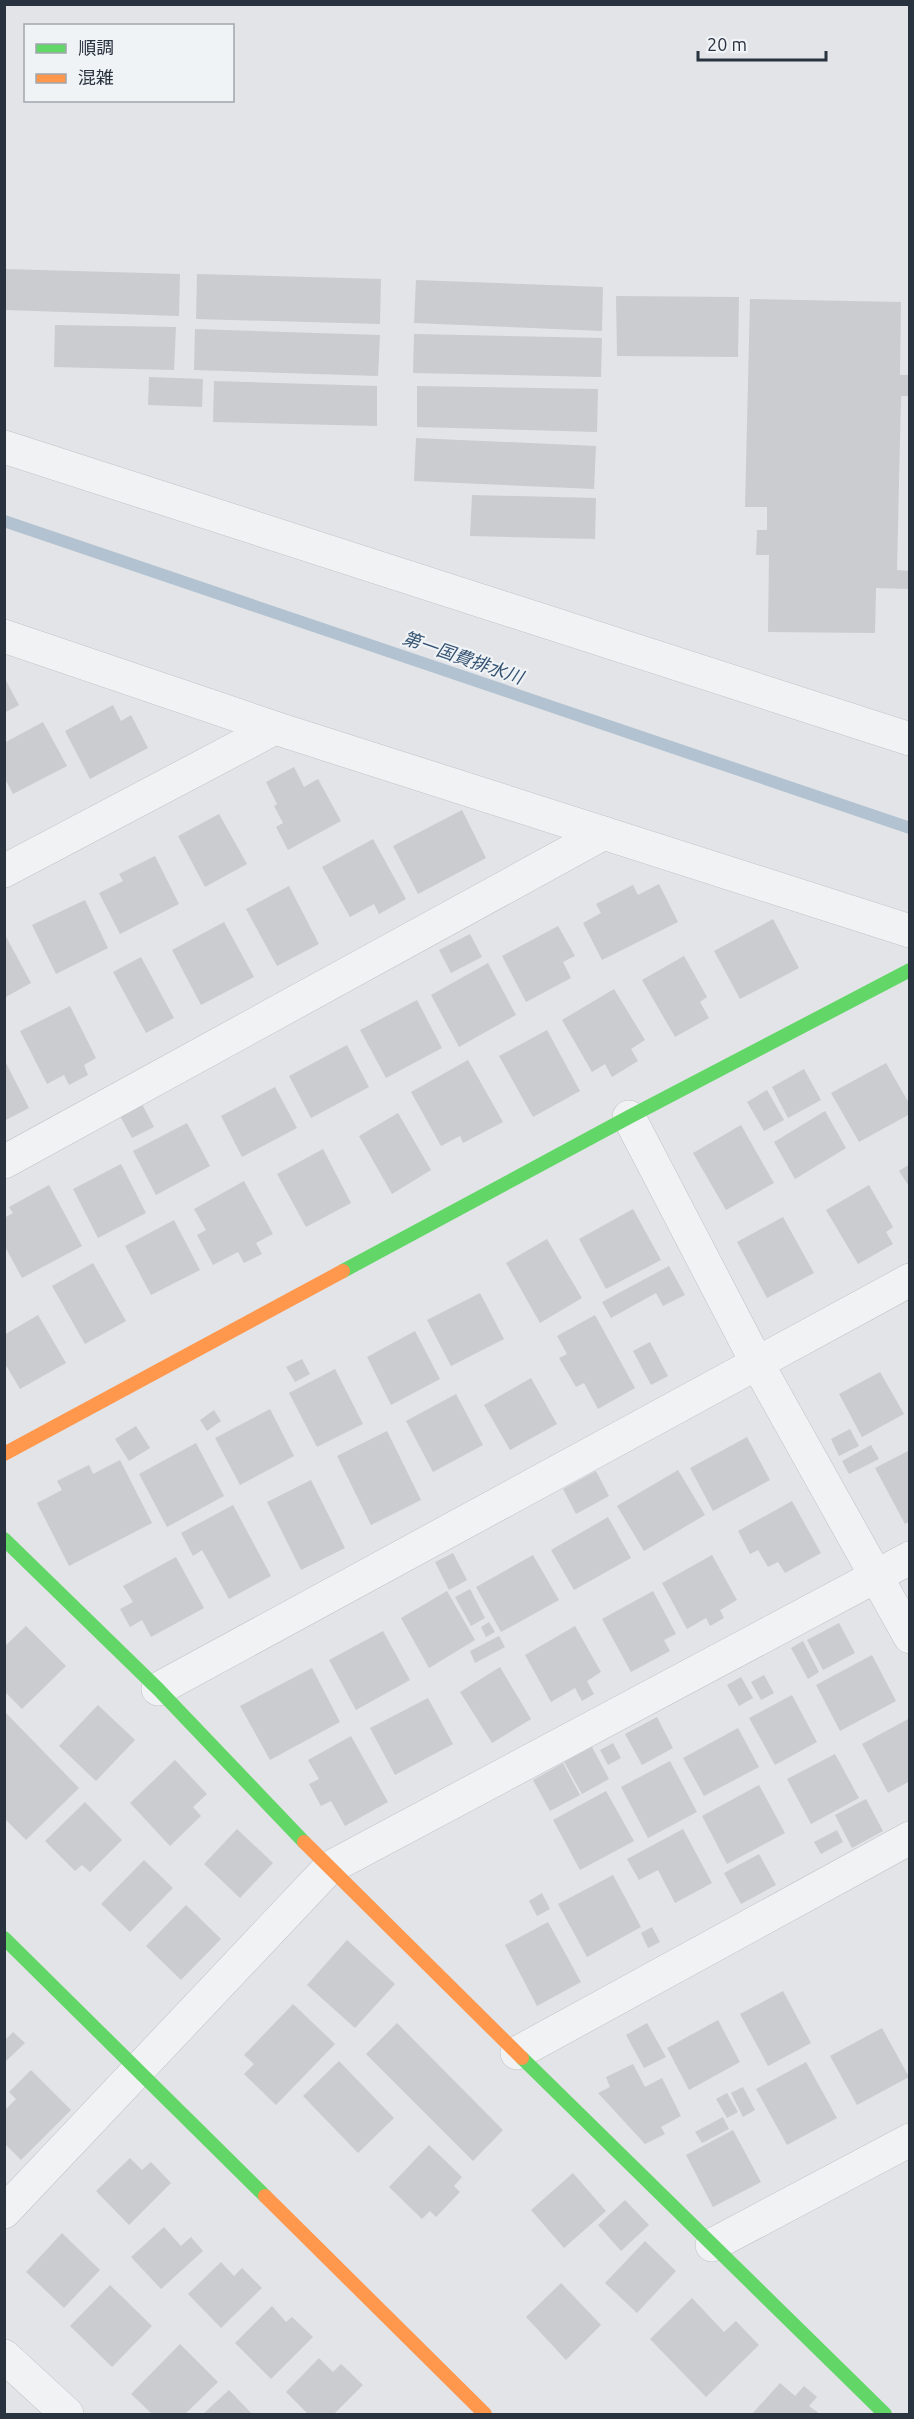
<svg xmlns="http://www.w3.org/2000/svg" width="914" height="2419" font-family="Ubuntu,'Noto Sans JP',sans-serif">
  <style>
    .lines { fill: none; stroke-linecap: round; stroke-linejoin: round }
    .stream { stroke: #b2c2d1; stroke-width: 12 }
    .building { fill: #cacccf }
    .street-casing { stroke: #c0c2c5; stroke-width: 34 }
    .street { stroke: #f1f2f4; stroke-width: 33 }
    .fast { stroke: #63d668; stroke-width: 14 }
    .slow { stroke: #ff974d; stroke-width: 14 }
    .labels { text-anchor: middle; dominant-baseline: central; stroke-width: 4.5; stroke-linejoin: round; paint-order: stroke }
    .water-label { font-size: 18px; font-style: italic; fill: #355372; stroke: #f0f3f6 }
  </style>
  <rect width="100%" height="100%" fill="#e2e4e7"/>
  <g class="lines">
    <polyline class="stream" points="4,521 910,828"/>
  </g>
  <g class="building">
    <polygon points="5,269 180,274 179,316 5,310"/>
    <polygon points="197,274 381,279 380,324 196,319"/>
    <polygon points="416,280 603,287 602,331 414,323"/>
    <polygon points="616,296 739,297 738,357 617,356"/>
    <polygon points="750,299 901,302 900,375 910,375 910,396 901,396 897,570 910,571 910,589 876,588 875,633 768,632 769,555 756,555 757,530 767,530 767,507 745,507"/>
    <polygon points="55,325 176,327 174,370 54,367"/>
    <polygon points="195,329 380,335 378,376 194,370"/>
    <polygon points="414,334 602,338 601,377 413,373"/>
    <polygon points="149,377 203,379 202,407 148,405"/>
    <polygon points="214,381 377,386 377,426 213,422"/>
    <polygon points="417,386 598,389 597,432 417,427"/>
    <polygon points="416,438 596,446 594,489 414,481"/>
    <polygon points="472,495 596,498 595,539 470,536"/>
    <polygon points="4,677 19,705 4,713"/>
    <polygon points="113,705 121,721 131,715 148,748 90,779 65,731"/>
    <polygon points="43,722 67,766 13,794 4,777 4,743"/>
    <polygon points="294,767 304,787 318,779 341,821 288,850 276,827 283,823 274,806 277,804 266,782"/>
    <polygon points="462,810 486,858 418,894 393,846"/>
    <polygon points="219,814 247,864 205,887 178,836"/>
    <polygon points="373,839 406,899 379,914 374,904 350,917 322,867"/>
    <polygon points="155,856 179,904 120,934 99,893 123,881 119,874"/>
    <polygon points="659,884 678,922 602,960 583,923 601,913 596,904 633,885 638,895"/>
    <polygon points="289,886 319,944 277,966 246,909"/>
    <polygon points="85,900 108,948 56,974 32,925"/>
    <polygon points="773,919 799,968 740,999 714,951"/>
    <polygon points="224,922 254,977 201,1005 172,950"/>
    <polygon points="558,926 575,956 563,962 571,978 526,1002 502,956"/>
    <polygon points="4,933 31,983 4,998"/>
    <polygon points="470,934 482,957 451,973 439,950"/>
    <polygon points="684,956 707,997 700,1002 709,1018 675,1037 642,980"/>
    <polygon points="141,957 174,1018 146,1033 113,972"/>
    <polygon points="488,963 516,1015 459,1047 431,995"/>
    <polygon points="614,989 645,1040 631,1049 638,1061 612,1077 605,1064 592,1072 562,1020"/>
    <polygon points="417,1000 442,1048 386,1078 360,1030"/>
    <polygon points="70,1006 96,1058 84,1065 88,1075 69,1085 64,1075 47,1084 20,1031"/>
    <polygon points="547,1030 580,1091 533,1117 499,1056"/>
    <polygon points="347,1045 369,1087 311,1118 289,1076"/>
    <polygon points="4,1059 29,1108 4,1121"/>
    <polygon points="468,1060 503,1122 463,1143 460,1136 441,1146 411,1092"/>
    <polygon points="886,1063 910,1105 910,1114 859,1142 831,1093"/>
    <polygon points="804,1069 821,1100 788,1118 772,1087"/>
    <polygon points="275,1087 297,1128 242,1157 221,1116"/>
    <polygon points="767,1090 784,1120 764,1131 747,1102"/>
    <polygon points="142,1104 154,1127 132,1138 120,1116"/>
    <polygon points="825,1111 846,1148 795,1179 774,1142"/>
    <polygon points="398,1113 431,1170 392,1194 359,1136"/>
    <polygon points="187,1123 210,1166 156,1195 133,1151"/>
    <polygon points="741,1125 774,1183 726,1210 693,1153"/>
    <polygon points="323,1149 351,1203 306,1227 277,1174"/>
    <polygon points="121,1164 146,1213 98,1238 73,1189"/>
    <polygon points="910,1164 910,1188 899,1171"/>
    <polygon points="244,1181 273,1234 256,1243 262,1254 244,1263 238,1252 213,1265 197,1235 206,1230 194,1209"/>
    <polygon points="49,1185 82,1246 22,1278 4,1245 4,1218 13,1213 9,1207"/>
    <polygon points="869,1185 893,1227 886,1232 893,1244 858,1264 826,1210"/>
    <polygon points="633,1209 661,1260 606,1289 579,1239"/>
    <polygon points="783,1217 814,1273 767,1298 737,1242"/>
    <polygon points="174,1220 200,1270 151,1295 125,1246"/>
    <polygon points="547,1239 582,1298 540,1323 506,1263"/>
    <polygon points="93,1263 126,1321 85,1344 52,1286"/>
    <polygon points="669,1266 685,1295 663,1306 656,1293 611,1318 602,1302"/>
    <polygon points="480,1293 504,1339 451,1366 427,1320"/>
    <polygon points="38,1315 66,1363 20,1389 4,1362 4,1335"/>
    <polygon points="595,1315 635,1388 598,1409 584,1383 576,1387 559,1358 567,1354 557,1336"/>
    <polygon points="415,1331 440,1379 391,1405 367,1357"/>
    <polygon points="650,1342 668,1376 651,1385 633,1351"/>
    <polygon points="302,1359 310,1374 295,1382 286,1367"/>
    <polygon points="335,1369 363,1424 317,1447 289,1393"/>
    <polygon points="880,1372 904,1414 862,1437 839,1394"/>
    <polygon points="531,1378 557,1424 510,1450 484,1405"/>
    <polygon points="456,1394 483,1445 433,1472 406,1421"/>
    <polygon points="270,1409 294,1456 240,1485 215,1438"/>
    <polygon points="214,1410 221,1421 207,1431 200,1420"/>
    <polygon points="136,1426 150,1448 129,1461 115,1439"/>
    <polygon points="850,1429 859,1446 839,1456 831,1439"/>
    <polygon points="387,1431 421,1500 371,1525 337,1456"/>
    <polygon points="747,1437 770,1480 713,1511 690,1468"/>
    <polygon points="196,1443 224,1496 167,1527 139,1474"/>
    <polygon points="871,1445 879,1459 849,1474 842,1461"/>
    <polygon points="910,1450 910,1521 905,1524 875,1468"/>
    <polygon points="120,1460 152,1523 69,1566 37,1503 62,1490 57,1481 89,1465 93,1474"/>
    <polygon points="678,1470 705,1515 644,1551 617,1506"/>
    <polygon points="596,1471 609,1496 576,1514 563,1489"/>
    <polygon points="311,1480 345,1548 301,1570 267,1502"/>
    <polygon points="792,1501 821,1553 785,1573 778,1562 768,1567 758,1550 750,1554 738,1531"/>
    <polygon points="233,1505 271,1576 229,1599 202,1550 193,1556 181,1533"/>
    <polygon points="608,1517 631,1558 574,1590 551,1550"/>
    <polygon points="453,1553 467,1580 449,1590 435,1562"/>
    <polygon points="533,1555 559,1600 501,1632 476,1587"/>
    <polygon points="712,1555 737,1600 720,1610 724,1618 710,1626 706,1618 687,1629 662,1583"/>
    <polygon points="176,1557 204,1608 151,1637 142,1620 130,1627 120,1609 133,1602 123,1586"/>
    <polygon points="470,1589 485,1618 471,1626 455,1597"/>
    <polygon points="447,1591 475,1640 429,1668 401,1618"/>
    <polygon points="653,1591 676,1634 664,1640 670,1651 631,1672 602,1619"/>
    <polygon points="489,1622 495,1632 486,1637 481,1627"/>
    <polygon points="839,1623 855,1653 823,1670 807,1640"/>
    <polygon points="26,1626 66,1666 22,1709 4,1691 4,1647"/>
    <polygon points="575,1626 601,1672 587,1681 594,1694 582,1701 575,1688 551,1702 525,1655"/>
    <polygon points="383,1631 410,1680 356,1710 329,1660"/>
    <polygon points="499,1636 505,1647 475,1663 470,1651"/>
    <polygon points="803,1641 819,1672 808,1679 791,1648"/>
    <polygon points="872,1655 896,1701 840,1731 816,1685"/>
    <polygon points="500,1667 531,1719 492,1743 460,1692"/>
    <polygon points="312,1668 340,1722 270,1760 240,1706"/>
    <polygon points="764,1675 774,1693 761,1700 751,1682"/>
    <polygon points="741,1677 753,1698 739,1706 727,1685"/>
    <polygon points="792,1695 817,1742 775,1765 749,1718"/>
    <polygon points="428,1698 453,1744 395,1775 370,1728"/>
    <polygon points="98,1705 135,1740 96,1781 59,1746"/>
    <polygon points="4,1711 79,1788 26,1840 4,1818"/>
    <polygon points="657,1717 673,1748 642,1765 625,1734"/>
    <polygon points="910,1718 910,1781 888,1793 862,1744"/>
    <polygon points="738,1728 759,1767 704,1796 683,1758"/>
    <polygon points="351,1736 388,1802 345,1826 331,1801 321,1806 309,1784 319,1779 308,1760"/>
    <polygon points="613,1743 621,1758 608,1765 600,1750"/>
    <polygon points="592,1747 609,1779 582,1794 564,1762"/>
    <polygon points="835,1754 859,1798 811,1824 787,1779"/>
    <polygon points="175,1760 207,1794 193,1807 201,1816 170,1846 130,1803"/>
    <polygon points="670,1761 697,1812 648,1838 621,1787"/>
    <polygon points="563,1763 580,1795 550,1811 533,1780"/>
    <polygon points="759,1785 785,1833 727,1864 702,1816"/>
    <polygon points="606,1791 634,1841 580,1870 553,1820"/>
    <polygon points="866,1799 883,1831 852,1848 835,1815"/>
    <polygon points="85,1802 122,1840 90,1872 82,1865 75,1871 45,1841"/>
    <polygon points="237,1829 273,1863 240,1898 204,1864"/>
    <polygon points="683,1829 712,1883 675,1903 658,1870 639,1880 627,1859"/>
    <polygon points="837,1830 843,1842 821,1854 814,1842"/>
    <polygon points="759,1854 776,1885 741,1904 724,1873"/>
    <polygon points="144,1860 173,1888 130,1932 101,1904"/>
    <polygon points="613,1875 641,1927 587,1957 558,1904"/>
    <polygon points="542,1893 550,1909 537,1916 529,1901"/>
    <polygon points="186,1905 221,1939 181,1980 146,1946"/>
    <polygon points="548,1922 581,1982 537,2006 505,1945"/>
    <polygon points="652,1927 660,1942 648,1948 641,1933"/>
    <polygon points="347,1940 395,1984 355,2028 307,1985"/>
    <polygon points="783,1991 811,2043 768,2066 740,2014"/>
    <polygon points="293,2004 335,2044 276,2105 244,2074 254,2064 244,2055"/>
    <polygon points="718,2020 740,2062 689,2090 667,2048"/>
    <polygon points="397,2023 503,2130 473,2161 366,2054"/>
    <polygon points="647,2023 666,2057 644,2068 626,2035"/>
    <polygon points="882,2028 909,2077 857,2105 830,2056"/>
    <polygon points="13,2032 25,2043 4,2063 4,2038 6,2039"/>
    <polygon points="339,2061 394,2118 358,2153 303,2096"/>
    <polygon points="806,2062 837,2118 787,2145 756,2089"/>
    <polygon points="633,2064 645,2087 662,2078 681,2116 661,2127 665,2134 645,2144 598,2093 610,2087 606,2077"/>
    <polygon points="31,2070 71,2110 21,2160 4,2143 4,2111 16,2099 9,2092"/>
    <polygon points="743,2087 755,2110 743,2117 731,2093"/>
    <polygon points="727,2093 738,2112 727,2118 716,2099"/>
    <polygon points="723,2117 729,2129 702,2143 695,2132"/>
    <polygon points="733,2130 761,2182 713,2207 686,2155"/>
    <polygon points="429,2145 462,2177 454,2186 460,2192 436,2217 430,2211 422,2219 389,2187"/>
    <polygon points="130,2158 142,2170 151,2162 171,2183 129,2225 96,2191"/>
    <polygon points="573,2173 606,2211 564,2248 531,2210"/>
    <polygon points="625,2200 649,2225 621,2251 598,2225"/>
    <polygon points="164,2227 181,2246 191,2237 203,2251 161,2289 131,2257"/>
    <polygon points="62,2233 100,2270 64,2308 26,2272"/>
    <polygon points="645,2241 676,2271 637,2313 605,2283"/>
    <polygon points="221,2262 234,2276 242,2268 262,2288 221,2328 188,2294"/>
    <polygon points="561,2283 601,2325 566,2360 526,2317"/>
    <polygon points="110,2285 152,2326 112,2367 70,2326"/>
    <polygon points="692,2298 724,2332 736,2321 759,2345 706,2397 650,2339"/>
    <polygon points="272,2306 286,2322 292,2317 313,2337 271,2379 235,2343"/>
    <polygon points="180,2344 218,2382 185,2414 152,2414 131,2394"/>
    <polygon points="319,2358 333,2372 341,2364 363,2385 334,2414 308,2414 286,2392"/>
    <polygon points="780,2383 795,2396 804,2386 817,2397 809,2406 820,2414 752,2414"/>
    <polygon points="229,2390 252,2414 203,2414"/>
  </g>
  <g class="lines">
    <defs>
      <g id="street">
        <polyline points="4,447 910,739"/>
        <polyline points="4,636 275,728 910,931"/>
        <polyline points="4,871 275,728"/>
        <polyline points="629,1117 757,1363 910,1637"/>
        <polyline points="4,1162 604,833"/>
        <polyline points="158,1689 910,1280"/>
        <polyline points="517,2053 910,1838"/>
        <polyline points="4,2212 329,1868 910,1558"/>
        <polyline points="712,2245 910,2140"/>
        <polyline points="4,2356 67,2414"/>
      </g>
    </defs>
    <use href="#street" class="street-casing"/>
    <use href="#street" class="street"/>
    <g class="fast">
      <polyline points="343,1271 629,1117 910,970"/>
      <polyline points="4,1539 158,1689 304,1842"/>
      <polyline points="4,1938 265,2196"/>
      <polyline points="522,2058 885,2414"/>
    </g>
    <g class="slow">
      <polyline points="4,1454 343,1271"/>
      <polyline points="304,1842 522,2058"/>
      <polyline points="265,2196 485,2414"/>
    </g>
  </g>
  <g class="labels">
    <g class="water-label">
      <text transform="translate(463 657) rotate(19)">第一国費排水川</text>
    </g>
  </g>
  <rect width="914" height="2419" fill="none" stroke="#29323f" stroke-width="12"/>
  <rect x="24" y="24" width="210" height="78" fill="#f0f3f6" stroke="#a0a6ad" stroke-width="1.5"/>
  <rect x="36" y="44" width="30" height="9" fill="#63d668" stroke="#a0a6ad" stroke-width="1.5"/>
  <text x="78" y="54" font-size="18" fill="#29323f">順調</text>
  <rect x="36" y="74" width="30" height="9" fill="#ff974d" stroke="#a0a6ad" stroke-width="1.5"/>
  <text x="78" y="84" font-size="18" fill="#29323f">混雑</text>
  <path d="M698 51v9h128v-9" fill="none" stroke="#29323f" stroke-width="3"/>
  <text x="707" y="51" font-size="18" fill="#29323f" stroke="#f0f3f6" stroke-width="4.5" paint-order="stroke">20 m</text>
</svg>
